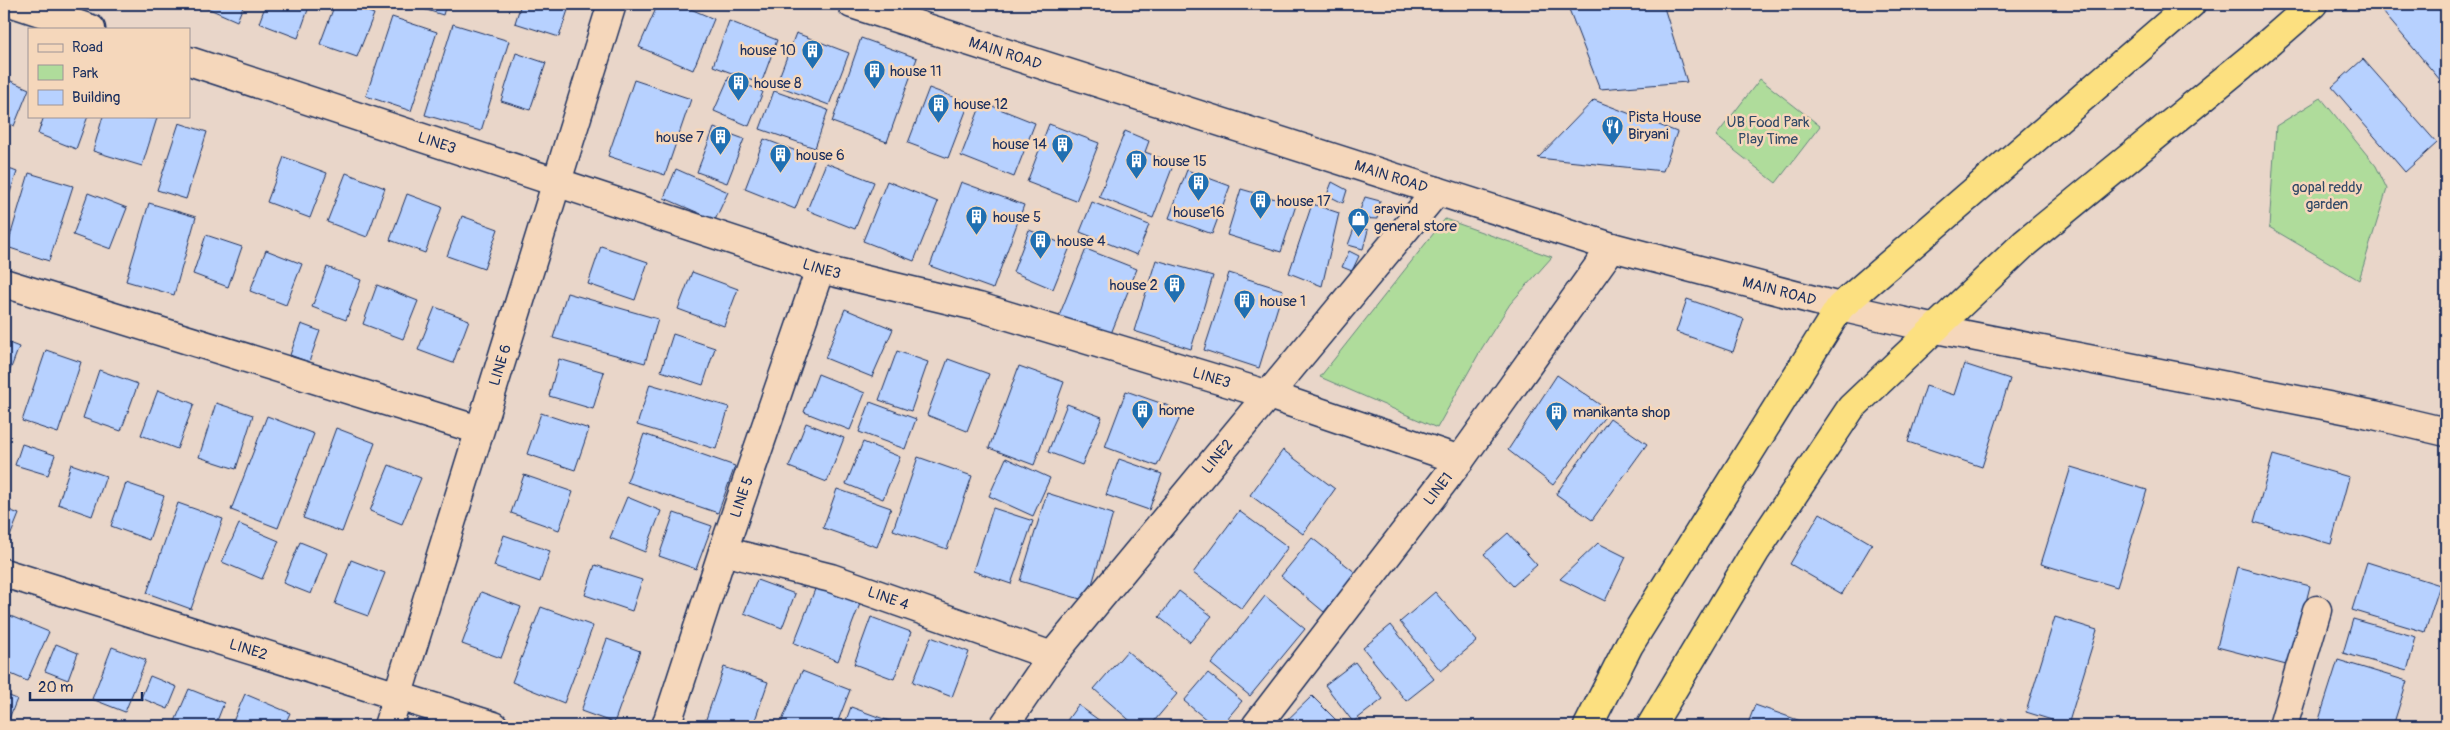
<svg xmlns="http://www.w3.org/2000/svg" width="2450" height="730" font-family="Pangolin,sans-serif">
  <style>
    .green { fill: #afdc9b; stroke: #65867c }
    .building { fill: #b7d1ff; stroke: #1b2f5e }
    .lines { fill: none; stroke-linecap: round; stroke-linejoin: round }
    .minor-casing { stroke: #1b2f5e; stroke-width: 31 }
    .highway-casing { stroke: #1b2f5e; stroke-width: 31 }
    .minor { stroke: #f5d7bb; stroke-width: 28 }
    .highway { stroke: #fce080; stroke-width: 28 }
    .labels { text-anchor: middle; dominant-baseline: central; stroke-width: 5; stroke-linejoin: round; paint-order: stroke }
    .poi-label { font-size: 15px; fill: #1b2f5e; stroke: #f5d7bb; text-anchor: start }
    .street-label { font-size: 15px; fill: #1b2f5e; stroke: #f5d7bb }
    .park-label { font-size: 15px; fill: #314967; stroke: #f5d7bb }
  </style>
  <rect width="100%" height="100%" fill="#e9d6c9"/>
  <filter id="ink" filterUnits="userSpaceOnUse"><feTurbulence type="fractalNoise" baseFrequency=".02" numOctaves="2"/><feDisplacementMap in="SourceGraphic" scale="10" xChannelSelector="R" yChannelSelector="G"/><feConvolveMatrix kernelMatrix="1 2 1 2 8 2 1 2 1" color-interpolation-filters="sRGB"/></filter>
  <g filter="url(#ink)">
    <g class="green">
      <polygon points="1760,79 1820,126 1776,183 1716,136"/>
      <polygon points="2321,98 2376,166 2387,189 2359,280 2269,227 2276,126"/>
      <polygon points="1445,219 1552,257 1510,304 1482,348 1437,428 1320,377"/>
    </g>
    <g class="building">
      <polygon points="198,4 244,4 237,21"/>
      <polygon points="266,4 310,4 298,38 259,23"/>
      <polygon points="335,4 347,4 374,14 357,57 320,44"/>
      <polygon points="407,4 446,4 443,15"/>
      <polygon points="521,4 570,4 559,37 515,23"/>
      <polygon points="658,4 679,4 714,19 693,70 639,47"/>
      <polygon points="1567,4 1663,4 1687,82 1600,89"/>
      <polygon points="2392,4 2446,4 2446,87 2383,12"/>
      <polygon points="392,17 437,32 411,111 366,96"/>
      <polygon points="729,21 777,40 761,84 713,66"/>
      <polygon points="453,24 509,41 481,131 425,115"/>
      <polygon points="796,33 849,53 829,105 776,85"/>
      <polygon points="861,38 917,58 887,142 832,122"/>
      <polygon points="516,53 546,63 530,110 501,101"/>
      <polygon points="2363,59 2437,143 2405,172 2332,87"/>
      <polygon points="729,77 763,92 749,126 714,111"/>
      <polygon points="4,78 29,89 14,126 4,121"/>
      <polygon points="634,80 691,99 665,175 608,156"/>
      <polygon points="929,88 969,103 948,158 908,143"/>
      <polygon points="774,91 828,110 815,148 760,129"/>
      <polygon points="1594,100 1677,132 1663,171 1538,158"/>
      <polygon points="982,102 1035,123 1014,177 961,156"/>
      <polygon points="44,116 88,116 76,149 38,134"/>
      <polygon points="103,116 157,118 142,166 93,151"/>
      <polygon points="179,123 207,132 186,199 157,190"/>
      <polygon points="1049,124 1099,143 1076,201 1027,182"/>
      <polygon points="714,128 744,139 727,183 697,172"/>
      <polygon points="1125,131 1149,141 1145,152 1174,163 1153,218 1099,197"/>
      <polygon points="764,139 815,158 795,209 745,189"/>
      <polygon points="284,157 327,173 310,218 267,202"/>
      <polygon points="826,163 874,182 855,229 807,210"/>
      <polygon points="4,167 17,172 4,210"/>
      <polygon points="676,169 728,192 715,220 664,198"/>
      <polygon points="1187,170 1230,186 1212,234 1169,218"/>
      <polygon points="29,173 73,186 49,261 7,247"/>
      <polygon points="346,173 385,188 367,237 327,222"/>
      <polygon points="887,181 938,202 914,261 863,241"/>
      <polygon points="961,182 1024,205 993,289 930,266"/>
      <polygon points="1332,182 1347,190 1343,203 1327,195"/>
      <polygon points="1241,189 1296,205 1281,252 1227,235"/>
      <polygon points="88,193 127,208 111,249 73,235"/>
      <polygon points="407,194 442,207 425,253 390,240"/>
      <polygon points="1365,197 1380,201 1377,219 1357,218"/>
      <polygon points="1092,202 1149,225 1137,255 1080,232"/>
      <polygon points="149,203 196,217 174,295 126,281"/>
      <polygon points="1312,204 1339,213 1322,286 1289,273"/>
      <polygon points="462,216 498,229 484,269 447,256"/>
      <polygon points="1355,226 1368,230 1363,249 1348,245"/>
      <polygon points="1029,230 1070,247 1053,289 1013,272"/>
      <polygon points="206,235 242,247 228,287 193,274"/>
      <polygon points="601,246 648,262 635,300 588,284"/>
      <polygon points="1086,249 1137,269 1108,341 1057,321"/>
      <polygon points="266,250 302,264 286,305 250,291"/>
      <polygon points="1349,251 1359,256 1352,271 1342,267"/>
      <polygon points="1156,260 1213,276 1191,349 1134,331"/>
      <polygon points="327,267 361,280 346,320 312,307"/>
      <polygon points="692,272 738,289 724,326 678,309"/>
      <polygon points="1229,273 1283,290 1259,368 1204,350"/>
      <polygon points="377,285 418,301 403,339 363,324"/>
      <polygon points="567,293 658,319 645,363 553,338"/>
      <polygon points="1687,299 1744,319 1733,352 1676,332"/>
      <polygon points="435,307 469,320 453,363 418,350"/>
      <polygon points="845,309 893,329 872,377 825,358"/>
      <polygon points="301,324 320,331 309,362 290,355"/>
      <polygon points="673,334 715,348 703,385 661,371"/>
      <polygon points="4,341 19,347 4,386"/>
      <polygon points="46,350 81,362 58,433 22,421"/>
      <polygon points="897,351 928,362 911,411 879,400"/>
      <polygon points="559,359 604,372 593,409 549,396"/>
      <polygon points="948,359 989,374 967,431 927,415"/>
      <polygon points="1964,364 2010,379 1982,467 1908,442 1926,386 1954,395"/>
      <polygon points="1019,366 1064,382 1034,465 989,448"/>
      <polygon points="99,370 138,384 121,431 83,418"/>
      <polygon points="818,374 865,393 850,430 804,412"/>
      <polygon points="1557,375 1609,411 1553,485 1508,450"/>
      <polygon points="650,384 729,407 716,449 637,425"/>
      <polygon points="158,390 194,404 177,449 141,435"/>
      <polygon points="1126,391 1183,411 1157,466 1105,447"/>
      <polygon points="870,402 916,419 905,449 859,432"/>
      <polygon points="216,403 253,415 236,469 199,457"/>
      <polygon points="1067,404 1102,417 1082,465 1048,452"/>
      <polygon points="541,413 589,429 575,470 527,454"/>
      <polygon points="267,416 314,434 278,528 231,510"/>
      <polygon points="1610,418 1647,444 1592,520 1556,494"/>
      <polygon points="806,423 844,438 827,482 789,467"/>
      <polygon points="336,428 375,443 342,532 303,518"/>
      <polygon points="644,434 735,466 718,513 627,482"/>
      <polygon points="863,442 900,457 883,499 846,484"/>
      <polygon points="22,444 55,455 48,475 15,465"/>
      <polygon points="1283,450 1335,489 1303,534 1250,495"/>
      <polygon points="2273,455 2349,477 2331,544 2254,522"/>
      <polygon points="918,457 972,476 947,549 893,530"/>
      <polygon points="1006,458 1050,478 1033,516 989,496"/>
      <polygon points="1119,459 1162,474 1149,510 1106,495"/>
      <polygon points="71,464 106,476 92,516 58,504"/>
      <polygon points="389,465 421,478 402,524 370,511"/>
      <polygon points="2071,467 2147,490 2117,587 2041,564"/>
      <polygon points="524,475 573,492 559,530 511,513"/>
      <polygon points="126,483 164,496 149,540 111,526"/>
      <polygon points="837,489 891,508 877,547 823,528"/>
      <polygon points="1047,493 1113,514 1087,601 1020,581"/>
      <polygon points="627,497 661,511 645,552 610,538"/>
      <polygon points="178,503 223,519 191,609 147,593"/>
      <polygon points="4,508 19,514 5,549 4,548"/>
      <polygon points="993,508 1033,521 1011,584 973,571"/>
      <polygon points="1239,511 1288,547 1242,609 1193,573"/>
      <polygon points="674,513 712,526 696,569 659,556"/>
      <polygon points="1820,513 1872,544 1842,594 1790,564"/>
      <polygon points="239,524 279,541 262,579 222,562"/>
      <polygon points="1508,533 1537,565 1513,586 1484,554"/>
      <polygon points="504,535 550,551 540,582 494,566"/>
      <polygon points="1312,538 1356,573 1324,612 1281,576"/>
      <polygon points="300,542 327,553 311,594 283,583"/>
      <polygon points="1598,543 1626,557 1605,601 1560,579"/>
      <polygon points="351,560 385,573 368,616 335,604"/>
      <polygon points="2367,562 2440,585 2425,632 2352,610"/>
      <polygon points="595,565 642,580 632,611 585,595"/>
      <polygon points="2237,567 2310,586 2290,666 2217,647"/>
      <polygon points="819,579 863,596 838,661 794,643"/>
      <polygon points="757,580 795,594 782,628 744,613"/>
      <polygon points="1179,591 1212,616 1190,642 1159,617"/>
      <polygon points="481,592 521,607 501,658 462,644"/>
      <polygon points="1435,592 1477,641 1441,671 1400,622"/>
      <polygon points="1265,596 1305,629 1250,696 1211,664"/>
      <polygon points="541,607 593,626 564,703 512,682"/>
      <polygon points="8,615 49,632 27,681 4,671 4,626"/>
      <polygon points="871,617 911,632 894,679 854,664"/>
      <polygon points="2055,617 2097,630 2068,725 2026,712"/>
      <polygon points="2353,619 2416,637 2407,671 2343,653"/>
      <polygon points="1391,625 1434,679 1406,701 1363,648"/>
      <polygon points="931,637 969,652 952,697 913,682"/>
      <polygon points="607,639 640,651 614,723 581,711"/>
      <polygon points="56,644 78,653 68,680 45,671"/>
      <polygon points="112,647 146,660 125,712 92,699"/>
      <polygon points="1127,651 1177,694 1150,726 1136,726 1094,689"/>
      <polygon points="2338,660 2407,681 2393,726 2317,726"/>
      <polygon points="1355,662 1383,699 1353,722 1325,685"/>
      <polygon points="724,667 768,682 753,726 718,726 705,722"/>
      <polygon points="802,671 850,690 836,726 780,726"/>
      <polygon points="1208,673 1242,701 1221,726 1214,726 1184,701"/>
      <polygon points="150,676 177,687 168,709 141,698"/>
      <polygon points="189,689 224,703 215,726 173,726"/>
      <polygon points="4,694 17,699 6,726 4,726"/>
      <polygon points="245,694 290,713 284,726 231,726"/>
      <polygon points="1312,696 1342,726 1281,726"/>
      <polygon points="1078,705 1107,726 1063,726"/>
      <polygon points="1755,705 1815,726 1747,726"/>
      <polygon points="851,707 892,722 890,726 844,726"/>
      <polygon points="2001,718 2024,726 1998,726"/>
    </g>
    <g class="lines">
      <defs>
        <g id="minor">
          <polyline points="16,4 91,29"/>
          <path id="s1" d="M852 4 1612 247 1840 307 1936 329 2374 415 2446 432"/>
          <path id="s2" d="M189 61 820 269 979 307 1269 395 1460 460"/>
          <polyline points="4,283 479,430"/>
          <path id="s3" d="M723 551 831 578 1052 656"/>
          <path id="s4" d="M4 573 494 726"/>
          <path id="s5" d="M388 726 612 4"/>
          <path id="s6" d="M666 726 723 551 820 269"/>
          <path id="s7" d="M1004 726 1052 656 1437 191"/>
          <path id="s8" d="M1256 726 1460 460 1612 247"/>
          <polyline points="2283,726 2317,610"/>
        </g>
        <g id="highway">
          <polyline points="1588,726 1629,645 1840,307 2191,4"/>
          <polyline points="1651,726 1755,552 1851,408 2025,243 2257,53 2313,4"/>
        </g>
      </defs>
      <use href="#minor" class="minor-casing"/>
      <use href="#highway" class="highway-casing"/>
      <use href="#minor" class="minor"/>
      <use href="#highway" class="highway"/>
    </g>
  </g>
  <defs>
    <symbol id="building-pin" viewBox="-11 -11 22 30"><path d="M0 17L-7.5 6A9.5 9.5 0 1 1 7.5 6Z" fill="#1f6fb2" stroke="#f5d7bb"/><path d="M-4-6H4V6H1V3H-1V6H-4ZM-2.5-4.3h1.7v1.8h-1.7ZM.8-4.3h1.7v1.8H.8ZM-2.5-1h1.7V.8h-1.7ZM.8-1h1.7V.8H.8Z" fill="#fff"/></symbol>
    <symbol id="restaurant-pin" viewBox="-11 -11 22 30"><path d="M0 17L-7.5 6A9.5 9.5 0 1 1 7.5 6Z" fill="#1f6fb2" stroke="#f5d7bb"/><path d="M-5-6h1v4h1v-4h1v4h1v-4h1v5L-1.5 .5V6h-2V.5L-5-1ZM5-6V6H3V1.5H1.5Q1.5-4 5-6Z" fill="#fff"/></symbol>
    <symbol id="shop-pin" viewBox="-11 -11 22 30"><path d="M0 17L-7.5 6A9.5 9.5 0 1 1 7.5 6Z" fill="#1f6fb2" stroke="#f5d7bb"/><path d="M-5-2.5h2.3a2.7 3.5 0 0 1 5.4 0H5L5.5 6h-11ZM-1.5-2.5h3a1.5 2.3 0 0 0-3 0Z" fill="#fff"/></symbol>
  </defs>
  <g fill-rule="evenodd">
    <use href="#building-pin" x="800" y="38" width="25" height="34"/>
    <use href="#building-pin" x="862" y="58" width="25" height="34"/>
    <use href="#building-pin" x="726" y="70" width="25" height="34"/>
    <use href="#building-pin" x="926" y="92" width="25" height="34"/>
    <use href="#restaurant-pin" x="1600" y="114" width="25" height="34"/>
    <use href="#building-pin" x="708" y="124" width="25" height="34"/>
    <use href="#building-pin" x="1050" y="132" width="25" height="34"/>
    <use href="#building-pin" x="768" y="142" width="25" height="34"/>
    <use href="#building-pin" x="1124" y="148" width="25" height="34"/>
    <use href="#building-pin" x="1186" y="170" width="25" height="34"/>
    <use href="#building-pin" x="1248" y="188" width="25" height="34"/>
    <use href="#building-pin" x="964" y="204" width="25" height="34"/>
    <use href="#shop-pin" x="1346" y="206" width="25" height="34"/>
    <use href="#building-pin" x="1028" y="228" width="25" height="34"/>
    <use href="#building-pin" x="1162" y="272" width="25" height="34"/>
    <use href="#building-pin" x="1232" y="288" width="25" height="34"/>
    <use href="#building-pin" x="1130" y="398" width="25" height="34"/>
    <use href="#building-pin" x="1544" y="400" width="25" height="34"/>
  </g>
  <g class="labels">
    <g class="poi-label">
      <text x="796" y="50" text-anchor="end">house 10</text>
      <text x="890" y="71">house 11</text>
      <text x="754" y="83">house 8</text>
      <text x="954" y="104">house 12</text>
      <text x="1628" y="117">Pista House<tspan x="1628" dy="17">Biryani</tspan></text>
      <text x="704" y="137" text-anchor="end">house 7</text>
      <text x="1047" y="144" text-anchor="end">house 14</text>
      <text x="796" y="155">house 6</text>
      <text x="1153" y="161">house 15</text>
      <text x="1277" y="201">house 17</text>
      <text x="1374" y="209">aravind<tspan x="1374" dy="17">general store</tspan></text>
      <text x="1199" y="212" text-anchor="middle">house16</text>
      <text x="993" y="217">house 5</text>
      <text x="1057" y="241">house 4</text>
      <text x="1158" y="285" text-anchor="end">house 2</text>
      <text x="1260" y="301">house 1</text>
      <text x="1159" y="410">home</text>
      <text x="1573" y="412">manikanta shop</text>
    </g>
    <g class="street-label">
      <text stroke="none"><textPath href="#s1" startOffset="161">MAIN ROAD</textPath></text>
      <text stroke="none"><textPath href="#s2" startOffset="261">LINE3</textPath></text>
      <text stroke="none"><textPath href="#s1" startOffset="566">MAIN ROAD</textPath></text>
      <text stroke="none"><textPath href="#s2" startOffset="666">LINE3</textPath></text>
      <text stroke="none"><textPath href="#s1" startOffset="971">MAIN ROAD</textPath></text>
      <text stroke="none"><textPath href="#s5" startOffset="378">LINE 6</textPath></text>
      <text stroke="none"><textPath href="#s2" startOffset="1071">LINE3</textPath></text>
      <text stroke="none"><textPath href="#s7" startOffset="344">LINE2</textPath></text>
      <text stroke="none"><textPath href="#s8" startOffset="299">LINE1</textPath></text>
      <text stroke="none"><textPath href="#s6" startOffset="241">LINE 5</textPath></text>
      <text stroke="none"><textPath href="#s3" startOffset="172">LINE 4</textPath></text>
      <text stroke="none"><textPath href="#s4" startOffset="256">LINE2</textPath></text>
    </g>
    <g class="park-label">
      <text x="1768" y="122">UB Food Park<tspan x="1768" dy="17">Play Time</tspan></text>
      <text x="2327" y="187">gopal reddy<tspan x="2327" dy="17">garden</tspan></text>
    </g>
  </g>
  <rect width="2450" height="730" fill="none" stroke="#f5d7bb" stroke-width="20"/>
  <rect x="10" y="10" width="2430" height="710" fill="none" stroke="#1b2f5e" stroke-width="2" filter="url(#ink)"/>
  <rect x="28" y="28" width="162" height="90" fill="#f5d7bb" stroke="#9e9496"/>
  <rect x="38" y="44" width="25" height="8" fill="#f5d7bb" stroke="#9e9496"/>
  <text x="72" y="52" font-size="15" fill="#1b2f5e">Road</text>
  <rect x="38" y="65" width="25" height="15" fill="#afdc9b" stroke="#9e9496"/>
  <text x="72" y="78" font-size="15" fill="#1b2f5e">Park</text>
  <rect x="38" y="90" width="25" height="15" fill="#b7d1ff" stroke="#9e9496"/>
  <text x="72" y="102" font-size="15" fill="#1b2f5e">Building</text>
  <path d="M30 692v8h112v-8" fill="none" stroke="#1b2f5e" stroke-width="2.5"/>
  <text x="38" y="692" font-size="15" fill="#1b2f5e" stroke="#f5d7bb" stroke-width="4" paint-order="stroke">20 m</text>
</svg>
